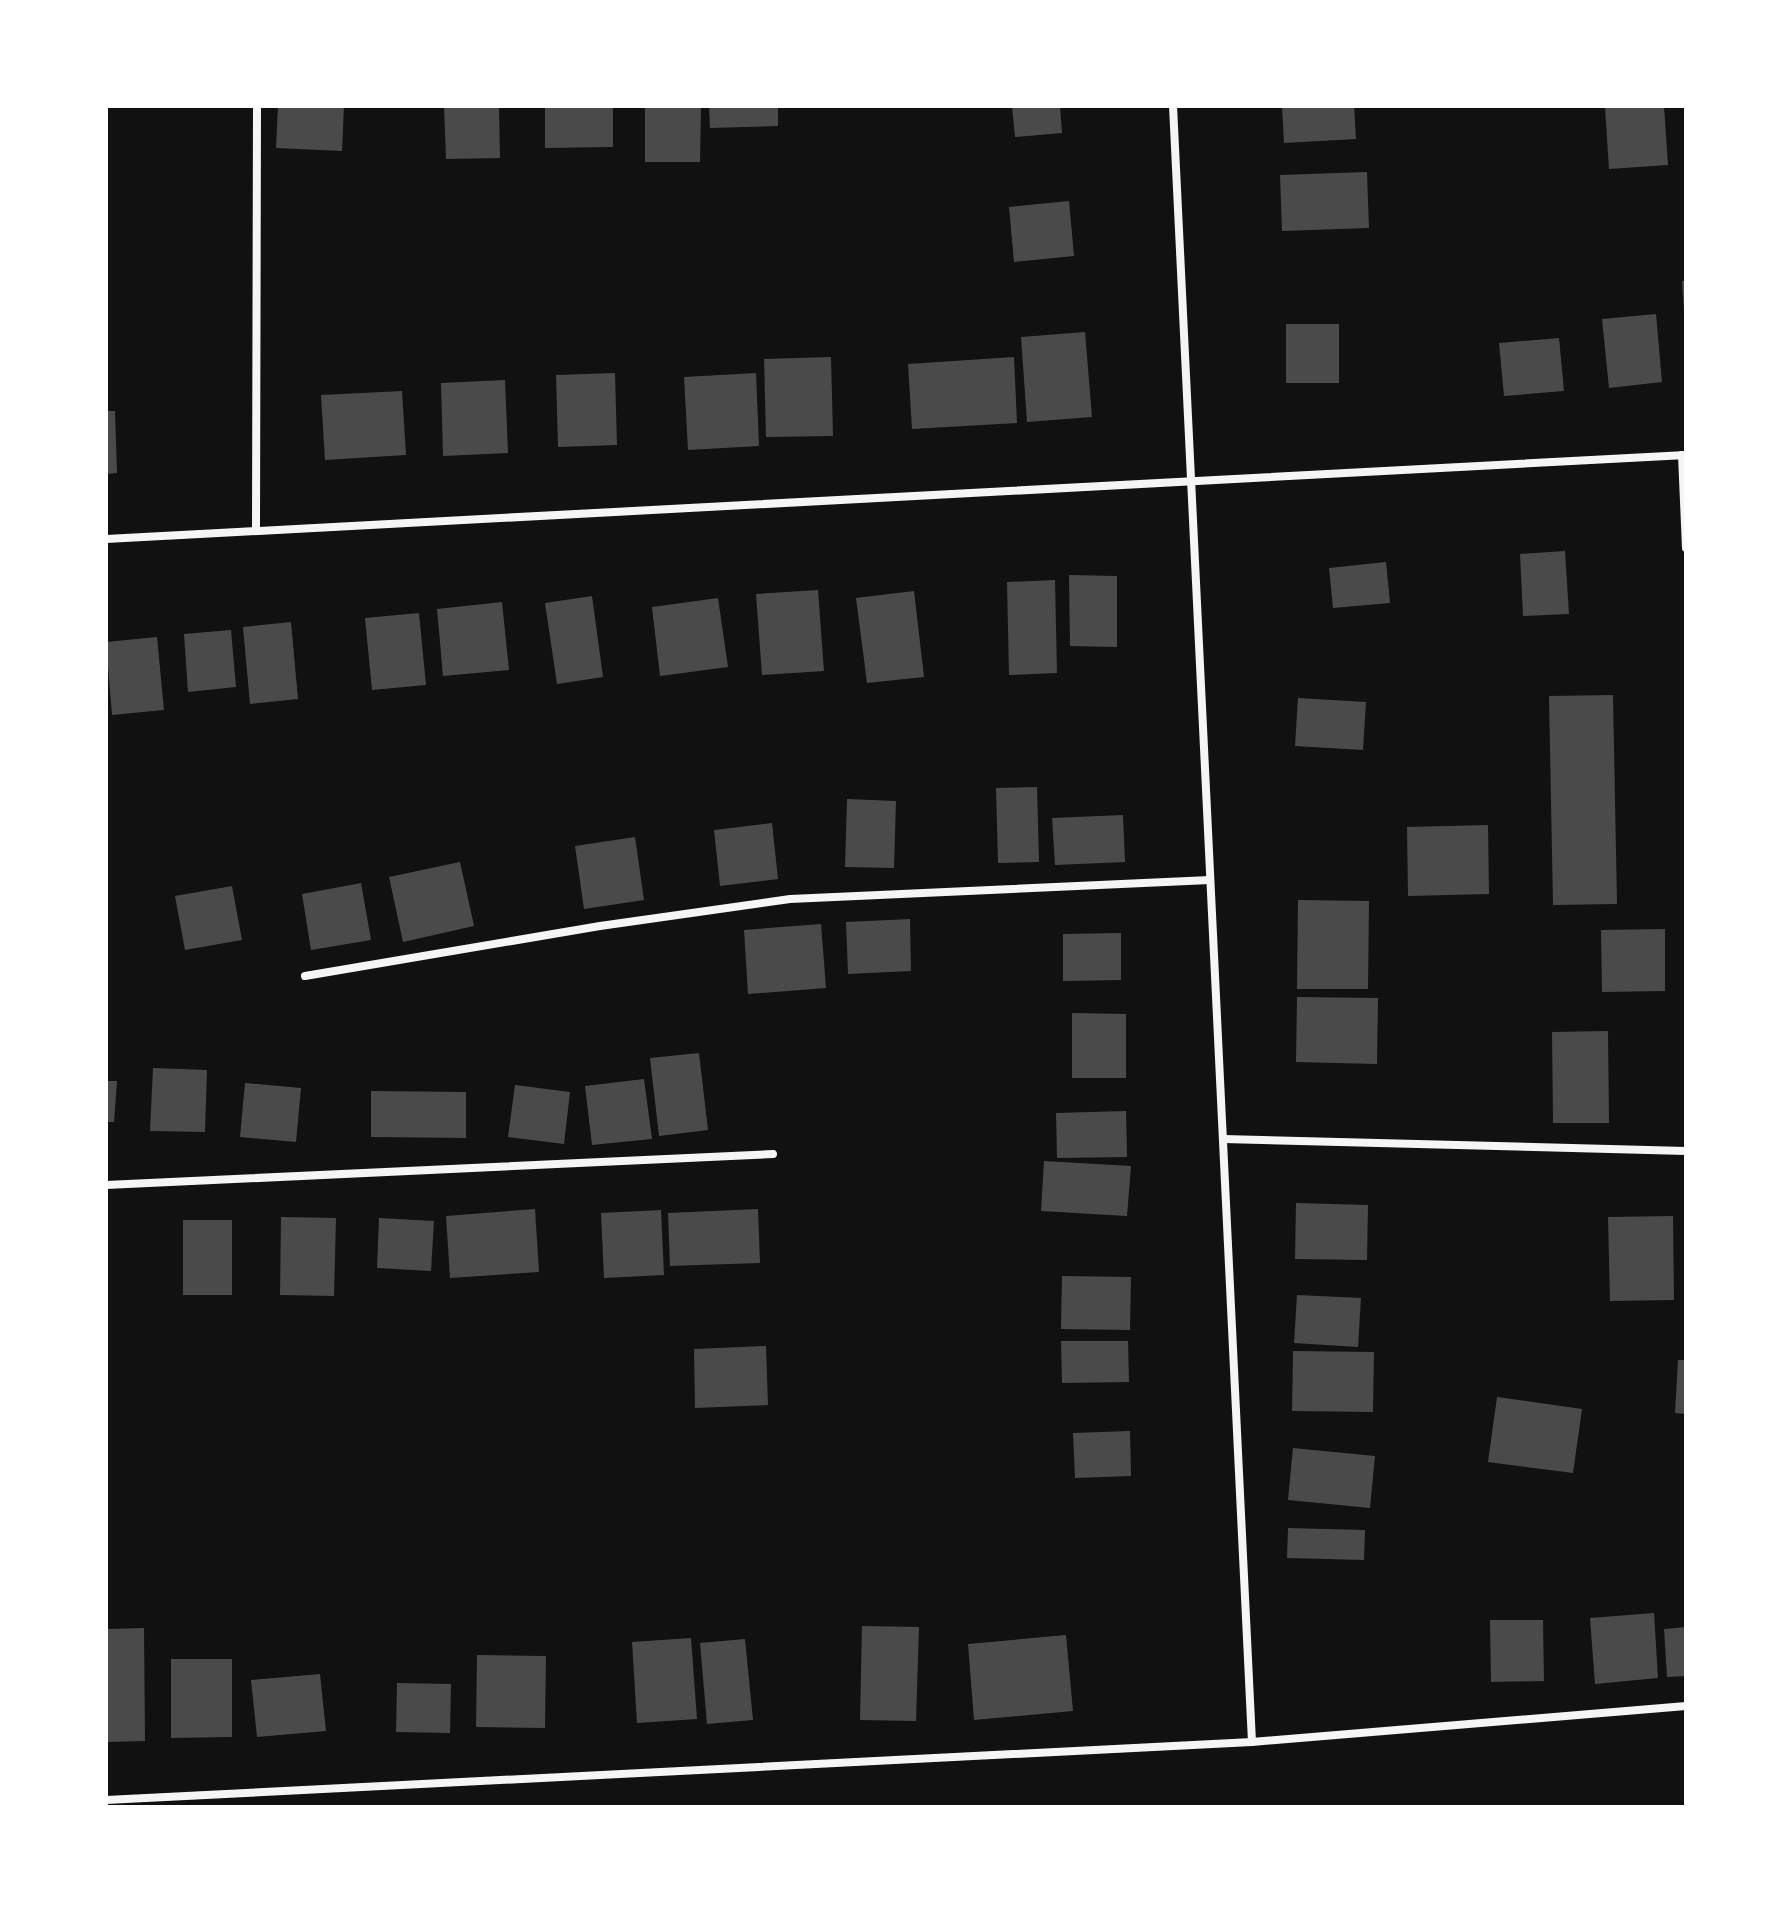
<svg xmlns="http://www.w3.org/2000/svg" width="1792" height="1913" font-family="'Exo 2',sans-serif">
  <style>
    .building { fill: #4a4a4a }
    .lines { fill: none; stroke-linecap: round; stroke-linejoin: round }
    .minor { stroke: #f5f5f5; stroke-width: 8 }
  </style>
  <rect width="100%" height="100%" fill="#111"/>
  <g class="building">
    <polygon points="278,106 344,106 342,151 276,148"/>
    <polygon points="444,106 499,106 500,158 446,159"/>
    <polygon points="545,106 613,106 613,147 545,148"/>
    <polygon points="645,106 701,106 700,162 645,162"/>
    <polygon points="709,106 778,106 778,126 710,128"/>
    <polygon points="1012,106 1060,106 1062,133 1015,137"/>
    <polygon points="1282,106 1354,106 1356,139 1284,143"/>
    <polygon points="1664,106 1668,165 1609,169 1605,107"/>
    <polygon points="1367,172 1369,228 1282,231 1280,175"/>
    <polygon points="1069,201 1074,256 1014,262 1009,207"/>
    <polygon points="1682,281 1686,281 1686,312 1684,312"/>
    <polygon points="1656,314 1662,382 1609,388 1602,319"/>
    <rect x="1286" y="324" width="53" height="59"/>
    <polygon points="1085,332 1092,417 1027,422 1021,337"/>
    <polygon points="1559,338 1564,391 1504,396 1499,343"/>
    <polygon points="831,357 833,436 766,437 764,359"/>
    <polygon points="1014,357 1017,423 912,429 908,364"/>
    <polygon points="615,373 617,445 558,447 556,375"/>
    <polygon points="756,373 759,446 688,450 684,377"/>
    <polygon points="505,380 508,453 443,456 441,383"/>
    <polygon points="402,391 406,455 325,460 321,395"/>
    <polygon points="106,411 115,411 117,473 106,474"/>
    <polygon points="1565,551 1569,614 1523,616 1520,554"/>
    <polygon points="1386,562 1390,603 1333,608 1329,568"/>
    <polygon points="1069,575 1117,576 1117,647 1070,646"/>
    <polygon points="1055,580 1057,673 1009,675 1007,582"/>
    <polygon points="818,590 824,671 762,675 756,594"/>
    <polygon points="914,591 924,677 867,683 856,598"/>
    <polygon points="592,596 603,677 557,684 545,603"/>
    <polygon points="718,598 728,667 660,676 652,607"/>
    <polygon points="502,602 509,670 443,676 437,609"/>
    <polygon points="419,613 426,685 372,690 365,618"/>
    <polygon points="291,622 298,699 250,704 243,627"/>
    <polygon points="231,630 236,687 188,692 184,634"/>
    <polygon points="157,637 164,710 112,715 106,642"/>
    <polygon points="1613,695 1617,904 1553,905 1549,696"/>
    <polygon points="1298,698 1366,702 1363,750 1295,746"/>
    <polygon points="1037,787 1039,862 998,863 996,788"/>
    <polygon points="847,799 896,801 894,868 845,867"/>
    <polygon points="1123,815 1125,862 1055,865 1052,818"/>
    <polygon points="772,823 778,879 720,886 714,830"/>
    <polygon points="1488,825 1489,894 1408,896 1407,827"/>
    <polygon points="635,837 644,900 584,909 575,846"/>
    <polygon points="460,862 474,926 403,942 389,877"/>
    <polygon points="361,883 371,940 311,950 302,894"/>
    <polygon points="232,886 242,940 185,950 175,896"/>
    <polygon points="1298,900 1369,901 1368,989 1297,989"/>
    <polygon points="910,919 911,971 848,974 846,922"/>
    <polygon points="821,924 826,988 748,994 744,930"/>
    <polygon points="1665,929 1665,991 1602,992 1601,930"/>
    <polygon points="1121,933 1121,980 1063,981 1063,934"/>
    <polygon points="1297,997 1378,998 1377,1064 1296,1062"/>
    <polygon points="1072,1013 1126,1014 1126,1078 1072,1078"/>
    <polygon points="1608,1031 1609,1123 1553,1123 1552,1032"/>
    <polygon points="699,1053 708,1130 659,1136 650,1058"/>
    <polygon points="153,1068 207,1070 205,1132 150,1131"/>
    <polygon points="644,1079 652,1139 592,1145 585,1086"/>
    <polygon points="106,1081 117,1081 114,1122 106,1122"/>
    <polygon points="245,1083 301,1088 296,1142 240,1137"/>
    <polygon points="515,1085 570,1092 564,1144 508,1137"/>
    <polygon points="371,1091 466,1092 466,1138 371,1137"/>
    <polygon points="1126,1111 1127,1157 1057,1158 1056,1113"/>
    <polygon points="1044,1161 1131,1166 1127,1216 1041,1211"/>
    <polygon points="1296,1203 1368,1205 1367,1260 1295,1259"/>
    <polygon points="535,1209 539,1272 450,1278 446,1216"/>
    <polygon points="758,1209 760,1263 670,1266 668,1213"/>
    <polygon points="661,1210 664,1275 604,1278 601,1213"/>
    <polygon points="1673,1216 1674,1300 1610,1301 1608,1217"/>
    <polygon points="281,1217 336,1218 334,1296 280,1295"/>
    <polygon points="379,1218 434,1221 431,1271 377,1268"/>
    <rect x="183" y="1220" width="49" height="75"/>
    <polygon points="1062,1276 1131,1277 1130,1330 1061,1329"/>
    <polygon points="1297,1295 1361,1298 1358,1347 1294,1343"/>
    <polygon points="1061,1341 1128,1341 1129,1382 1062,1383"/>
    <polygon points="766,1346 768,1405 695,1408 694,1349"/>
    <polygon points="1293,1351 1374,1352 1373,1412 1292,1411"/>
    <polygon points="1678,1360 1686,1360 1686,1414 1675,1413"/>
    <polygon points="1497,1397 1582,1409 1573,1473 1488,1462"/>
    <polygon points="1130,1431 1131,1476 1075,1478 1073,1433"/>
    <polygon points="1293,1448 1375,1456 1370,1508 1288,1500"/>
    <polygon points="1288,1528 1365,1530 1364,1560 1287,1558"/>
    <polygon points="1654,1613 1658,1678 1595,1684 1590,1618"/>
    <polygon points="1490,1620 1543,1620 1544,1681 1491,1682"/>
    <polygon points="862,1626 919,1627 916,1721 860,1720"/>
    <polygon points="1686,1627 1686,1676 1667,1677 1664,1629"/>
    <polygon points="144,1628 145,1741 106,1742 106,1629"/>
    <polygon points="1066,1635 1073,1711 974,1720 968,1644"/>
    <polygon points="691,1638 697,1719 637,1723 632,1642"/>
    <polygon points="745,1639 753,1720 707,1724 700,1643"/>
    <polygon points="477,1655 546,1656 545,1728 476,1727"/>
    <polygon points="171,1659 232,1659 232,1737 171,1738"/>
    <polygon points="320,1674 326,1731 257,1737 251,1680"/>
    <polygon points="397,1683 451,1684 450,1733 396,1732"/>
  </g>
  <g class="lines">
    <g class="minor">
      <polyline points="1173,106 1252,1742"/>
      <polyline points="1682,455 1686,548"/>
      <polyline points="256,530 257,106"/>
      <polyline points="106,539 1686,455"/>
      <polyline points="305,976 600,926 790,899 1210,880"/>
      <polyline points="1223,1139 1686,1151"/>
      <polyline points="106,1185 773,1154"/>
      <polyline points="106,1800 1252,1742 1686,1706"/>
    </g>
  </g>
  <rect width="1792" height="1913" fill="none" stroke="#ffffff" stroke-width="216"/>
</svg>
